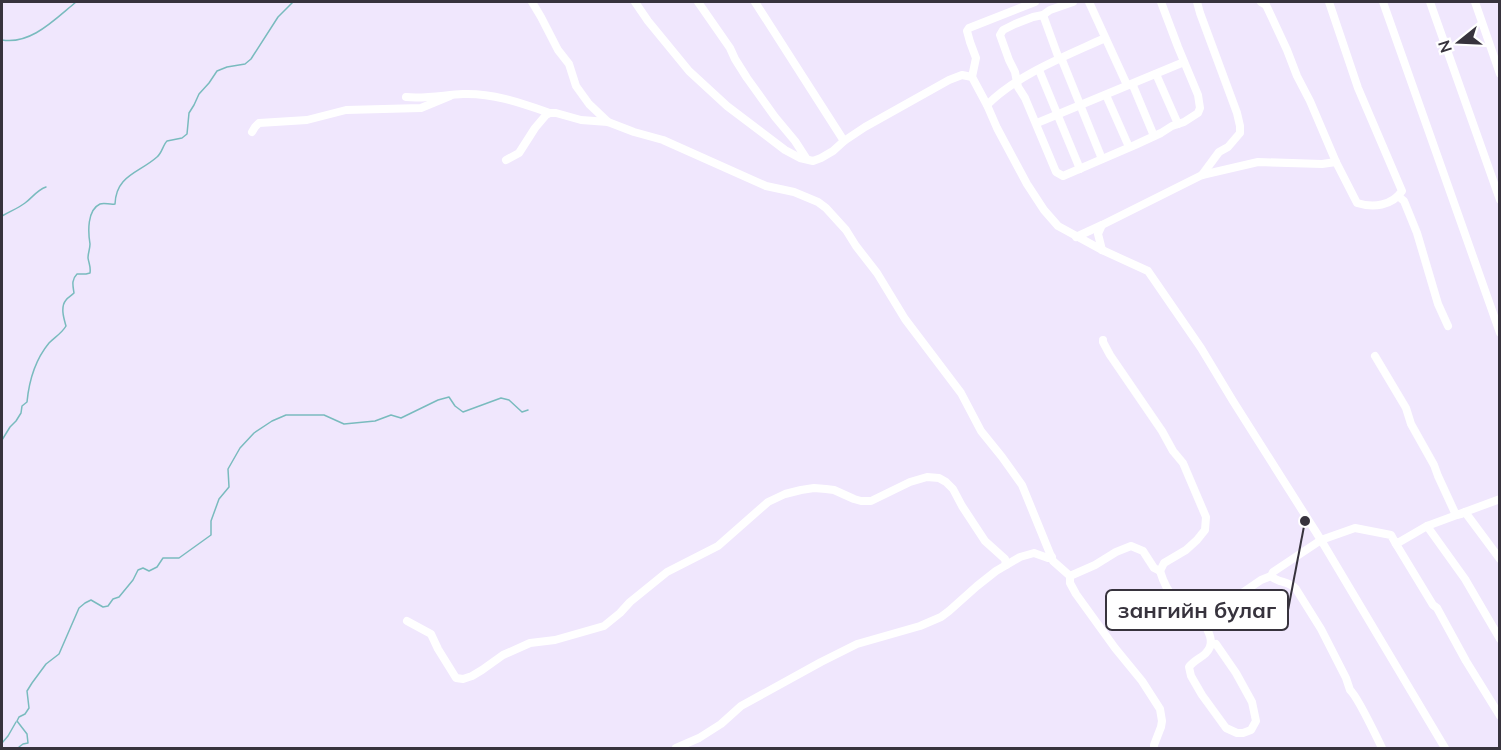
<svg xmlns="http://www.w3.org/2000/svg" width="1501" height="750" font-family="Mulish,sans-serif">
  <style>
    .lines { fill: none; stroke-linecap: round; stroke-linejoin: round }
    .stream { stroke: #79bbbe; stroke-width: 1.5 }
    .minor { stroke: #fff; stroke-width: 8 }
    .leader { fill: none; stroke: #37333d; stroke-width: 2 }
    .callout-dot { fill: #37333d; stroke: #fff; stroke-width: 2 }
    .callout { fill: #fff; stroke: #37333d; stroke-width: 2 }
    .callout-label { font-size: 22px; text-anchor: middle; font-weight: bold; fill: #37333d }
  </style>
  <rect width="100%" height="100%" fill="#f0e7fd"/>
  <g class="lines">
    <g class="stream">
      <path d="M2 40C31 45 55 19 76 2"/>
      <path d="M2 216C10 211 17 209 25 203 32 198 37 190 46 187"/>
      <path d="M2 440 10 427 16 421 21 413 22 406 27 402C29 381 35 360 49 343 55 337 62 333 66 326 64 319 60 307 66 300 68 297 71 296 74 293 73 286 71 280 77 274H86L90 273C91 267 89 264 88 258 88 253 90 249 90 244 88 232 87 210 100 204 105 202 109 205 115 204 116 175 139 173 157 157 162 153 163 145 167 141L182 138 187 134 189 113 194 105 199 94 209 83 217 71 227 67 245 64 251 59 278 17 293 2"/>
      <polyline points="2,743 8,736 16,722"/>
      <polyline points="19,748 19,747 23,744 28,743 27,734 17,721 19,717 25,714 29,708 27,691 32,683 46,664 59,654 79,608 85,603 91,600 103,607 108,606 113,599 119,597 133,580 138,570 143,568 149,571 157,567 163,558 179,558 211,535 211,521 219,499 229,487 228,469 240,448 254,433 272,421 286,415 324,415 344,424 375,421 391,415 401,418 438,400 449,397 455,406 463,412 501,398 509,400 522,412 528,410"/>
    </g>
    <g class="minor">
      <polyline points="532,2 541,17 558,50 569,64 576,86 589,104 608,122"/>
      <polyline points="635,2 648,21 689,71 727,106 785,150 800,158 813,161 821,158 833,151 844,141 865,127 949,80 962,75 972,77 987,105"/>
      <polyline points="698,2 730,48 735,59 747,78 775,117 795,141 806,158"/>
      <polyline points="755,2 844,141"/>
      <polyline points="1073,2 1050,10 1043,15 1033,17 1015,24 1003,30 1000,35 1009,60 1015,72 1018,87 1025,98 1056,172 1063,176 1135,145 1161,133 1172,126 1184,122 1198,113 1200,108 1198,95 1178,47 1161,2"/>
      <polyline points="1089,2 1127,85 1133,85 1134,88 1154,136"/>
      <polyline points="1197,2 1200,13 1237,113 1240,126 1240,133 1228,147 1219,152 1202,175"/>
      <path d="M1261 2 1266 5 1287 50 1297 76 1310 101 1336 162 1357 203C1373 208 1392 206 1402 191L1358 88 1329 2"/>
      <polyline points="1383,2 1500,333"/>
      <polyline points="1430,2 1500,200"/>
      <polyline points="1475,2 1500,74"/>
      <polyline points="1043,15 1059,59 1062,60 1102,159"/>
      <path d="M1105 38C1066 56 1018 74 987 105L997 128 1027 184 1044 210 1058 226 1102 250 1148 271 1201 348 1233 401 1321 540 1355 528 1391 535 1396 544 1427 526 1500 499"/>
      <polyline points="1039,70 1080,169"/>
      <polyline points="1156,74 1178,124"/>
      <polyline points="972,77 976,58 970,42 967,31 969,28 1035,2"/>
      <polyline points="1106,95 1129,147"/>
      <path d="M406 97C425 99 444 95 463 94 494 93 521 103 550 113"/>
      <polyline points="1037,123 1184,62"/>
      <polyline points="252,132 255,127 259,123 307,120 346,110 421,108 450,96"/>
      <polyline points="506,160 519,153 535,128 546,115 550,113 556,113 581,120 608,122 634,132 663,140 766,186 794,192 818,202 826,208 846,230 856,246 877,273 905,319 961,393 981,431 1002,457 1022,485 1053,561 1070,576 1070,583 1076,594 1115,648 1142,681 1160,709 1162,721 1161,727 1154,745 1154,748"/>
      <polyline points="1398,196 1404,201 1417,233 1438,304 1448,326"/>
      <polyline points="1076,237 1102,225"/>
      <polyline points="1102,250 1098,234 1102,225 1202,175 1258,162 1322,164 1336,162"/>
      <polyline points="1103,340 1103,342 1110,355 1162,431 1173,451 1183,463 1206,517 1205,530 1197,540 1186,550 1164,563 1160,571"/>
      <polyline points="1375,356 1406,408 1411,424 1434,465 1438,476 1456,515 1461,514"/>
      <polyline points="1465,512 1500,559"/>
      <polyline points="1427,526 1465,579 1500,639"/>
      <polyline points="1396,544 1433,605 1437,608 1466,661 1500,716"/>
      <path d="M1070 576 1095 565 1116 552 1131 546 1143 551 1154 568 1160 571C1166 591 1178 609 1200 613 1204 627 1219 641 1205 654 1199 659 1193 661 1189 667L1191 676 1202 695 1226 728 1237 733H1243L1251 730 1256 721 1252 702 1236 673 1216 644"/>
      <path d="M1271 576C1278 583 1290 581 1296 589L1321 629 1346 678 1350 690C1358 697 1376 736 1382 748"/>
      <polyline points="1200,613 1207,608 1242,593 1261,580 1271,576 1273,572 1321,540 1445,748"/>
      <polyline points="407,621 431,634 438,649 456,678 463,679 472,676 482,670 503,655 530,643 555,640 604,626 620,613 630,602 667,572 718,546 768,502 785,494 801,490 814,488 826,489 834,490 854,499 861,501 871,501 910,482 927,477 939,478 946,482 953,489 962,506 985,541 1005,559 1006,565"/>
      <polyline points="676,748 699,738 721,724 741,706 821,662 857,644 920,626 941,617 949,611 977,586 996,571 1020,557 1034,553 1048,558 1052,557"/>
    </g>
  </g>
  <path class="leader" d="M1305 521L1288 610"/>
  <circle class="callout-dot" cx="1305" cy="521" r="6"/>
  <rect class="callout" x="1106" y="590" width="182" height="40" rx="6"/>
  <g class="callout-label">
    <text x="1197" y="618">зангийн булаг</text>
  </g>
  <rect width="1501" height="750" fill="none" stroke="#37333d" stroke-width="6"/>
  <g transform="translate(1459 42) rotate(252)" stroke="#ffffff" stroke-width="4.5" paint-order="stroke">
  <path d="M0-4.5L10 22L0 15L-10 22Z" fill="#37333d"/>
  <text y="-9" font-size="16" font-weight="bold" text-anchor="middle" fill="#37333d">N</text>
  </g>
</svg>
